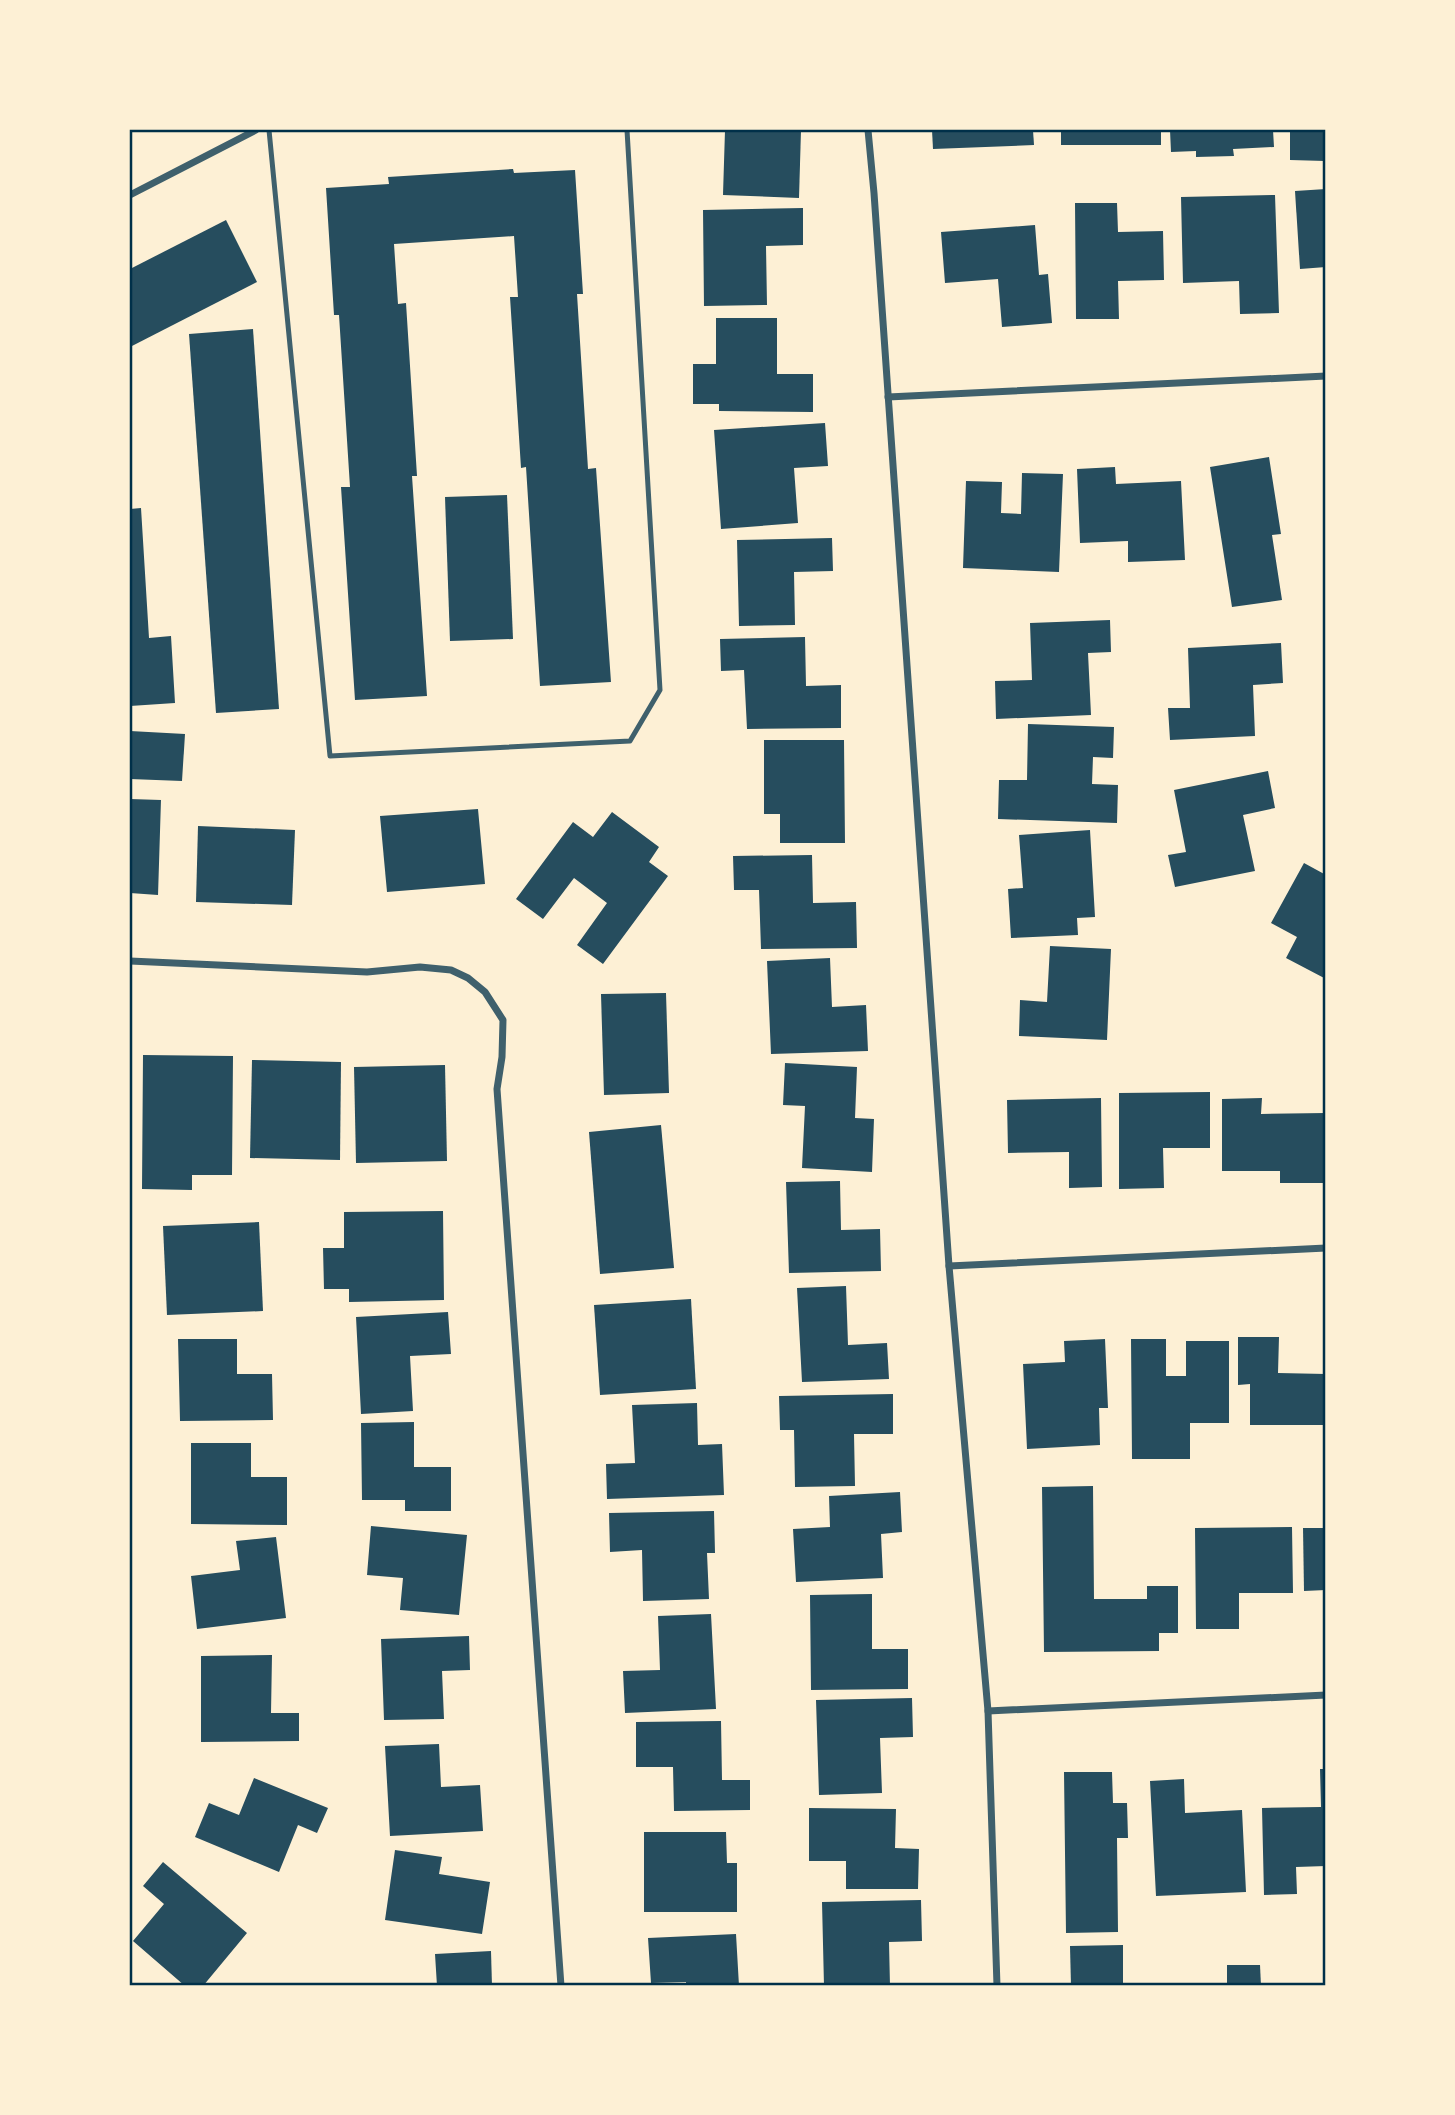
<svg xmlns="http://www.w3.org/2000/svg" width="1455" height="2115" font-family="'Times New Roman',serif">
  <style>
    .building { fill: #264d5e }
    .lines { fill: none; stroke-linecap: round; stroke-linejoin: round }
    .service { stroke: #3f606c; stroke-width: 5 }
    .minor { stroke: #3f606c; stroke-width: 7 }
    .neatline { fill: none; stroke: #003049; stroke-width: 2.5 }
  </style>
  <rect width="100%" height="100%" fill="#fdf0d5"/>
  <g class="building">
    <polygon points="725,130 801,130 799,198 723,195"/>
    <polygon points="932,130 1033,130 1034,145 933,149"/>
    <rect x="1061" y="130" width="100" height="15"/>
    <polygon points="1170,130 1273,130 1274,147 1233,149 1234,156 1196,157 1196,151 1171,152"/>
    <polygon points="1290,130 1326,130 1325,161 1290,160"/>
    <polygon points="513,169 514,173 575,170 583,294 577,294 588,469 596,468 611,682 540,686 526,467 521,468 510,297 518,297 514,236 394,244 398,304 406,303 417,476 412,476 427,696 355,700 341,487 350,487 339,315 334,315 326,188 389,184 388,177"/>
    <polygon points="1326,189 1326,267 1300,269 1295,191"/>
    <polygon points="1275,195 1279,313 1240,314 1239,281 1183,283 1181,197"/>
    <polygon points="1075,203 1117,203 1118,232 1163,231 1164,280 1118,281 1119,319 1076,319"/>
    <polygon points="803,208 803,245 766,246 767,305 704,306 703,210"/>
    <polygon points="226,220 257,282 130,347 130,269"/>
    <polygon points="1035,225 1039,275 1048,274 1052,323 1002,327 998,279 945,283 941,232"/>
    <polygon points="716,318 777,318 777,374 813,374 813,412 719,411 719,404 693,404 693,364 716,364"/>
    <polygon points="253,329 279,709 216,713 189,334"/>
    <polygon points="825,423 828,466 794,468 798,523 721,529 714,430"/>
    <polygon points="1269,457 1281,534 1272,535 1282,600 1232,607 1210,467"/>
    <polygon points="1115,467 1116,484 1181,481 1185,560 1128,562 1128,541 1080,543 1077,469"/>
    <polygon points="1022,473 1063,474 1059,572 963,568 966,481 1002,482 1001,513 1021,514"/>
    <polygon points="507,495 513,639 450,641 445,497"/>
    <polygon points="141,508 149,638 171,636 175,703 130,706 130,509"/>
    <polygon points="832,538 833,571 794,572 795,625 739,626 737,540"/>
    <polygon points="1110,620 1111,652 1088,653 1091,715 996,719 995,681 1032,680 1030,623"/>
    <polygon points="805,637 806,686 841,685 841,728 747,729 744,670 721,671 720,639"/>
    <polygon points="1281,643 1283,683 1253,685 1255,736 1170,740 1168,708 1190,708 1188,648"/>
    <polygon points="1028,724 1114,727 1113,758 1093,757 1092,784 1118,785 1117,823 998,819 999,780 1027,780"/>
    <polygon points="130,731 185,734 182,781 130,779"/>
    <polygon points="764,740 844,740 845,843 780,843 780,814 764,814"/>
    <polygon points="1268,771 1275,808 1243,815 1255,871 1175,887 1168,855 1186,852 1174,790"/>
    <polygon points="130,799 161,800 158,895 130,893"/>
    <polygon points="478,809 485,884 387,892 380,816"/>
    <polygon points="612,812 659,847 649,862 668,876 603,964 577,945 607,903 574,878 543,919 516,899 573,822 593,837"/>
    <polygon points="198,826 295,830 292,905 196,902"/>
    <polygon points="1090,830 1095,917 1077,918 1078,935 1011,938 1008,889 1023,888 1019,835"/>
    <polygon points="812,855 813,903 856,902 857,948 761,949 759,890 734,890 733,856"/>
    <polygon points="1304,863 1326,875 1326,979 1286,958 1297,937 1271,923"/>
    <polygon points="1050,946 1111,949 1107,1040 1019,1036 1020,1000 1047,1002"/>
    <polygon points="830,958 832,1007 866,1005 868,1051 771,1054 767,961"/>
    <polygon points="666,993 669,1093 604,1095 601,994"/>
    <polygon points="143,1055 233,1056 232,1175 192,1175 192,1190 142,1189"/>
    <polygon points="252,1060 341,1062 340,1160 250,1158"/>
    <polygon points="785,1063 857,1067 855,1118 874,1119 872,1172 802,1168 805,1106 783,1105"/>
    <polygon points="445,1065 447,1161 356,1163 354,1067"/>
    <polygon points="1210,1092 1210,1148 1163,1148 1164,1188 1119,1189 1119,1093"/>
    <polygon points="1101,1098 1102,1187 1069,1188 1069,1152 1008,1153 1007,1100"/>
    <polygon points="1262,1098 1261,1114 1326,1113 1326,1183 1280,1183 1280,1171 1222,1171 1222,1099"/>
    <polygon points="661,1125 674,1268 600,1274 589,1132"/>
    <polygon points="840,1181 841,1230 880,1229 881,1271 789,1273 786,1182"/>
    <polygon points="443,1211 444,1300 349,1302 349,1289 324,1289 323,1248 344,1248 344,1212"/>
    <polygon points="259,1222 263,1311 167,1315 163,1226"/>
    <polygon points="846,1286 848,1345 887,1343 889,1379 802,1382 797,1288"/>
    <polygon points="691,1299 696,1389 600,1395 594,1305"/>
    <polygon points="448,1312 451,1354 410,1356 413,1411 361,1414 356,1317"/>
    <polygon points="1238,1337 1279,1337 1278,1373 1326,1374 1326,1425 1250,1425 1250,1384 1238,1385"/>
    <polygon points="178,1339 237,1339 237,1374 272,1374 273,1420 180,1421"/>
    <polygon points="1105,1339 1108,1408 1099,1408 1100,1445 1027,1449 1023,1364 1065,1362 1064,1341"/>
    <polygon points="1131,1339 1166,1339 1166,1376 1186,1376 1186,1341 1229,1341 1229,1423 1190,1423 1190,1459 1132,1459"/>
    <polygon points="893,1394 893,1434 854,1434 855,1486 795,1487 794,1430 780,1430 779,1396"/>
    <polygon points="697,1403 698,1445 722,1444 724,1495 607,1499 606,1464 635,1463 632,1405"/>
    <polygon points="414,1422 414,1467 451,1467 451,1511 405,1511 405,1500 362,1500 361,1423"/>
    <polygon points="191,1443 251,1443 251,1477 287,1477 287,1525 191,1524"/>
    <polygon points="1093,1486 1094,1599 1147,1599 1147,1586 1178,1586 1178,1633 1159,1633 1159,1651 1044,1652 1042,1487"/>
    <polygon points="900,1492 902,1532 881,1534 883,1578 796,1582 793,1529 830,1527 829,1496"/>
    <polygon points="714,1511 715,1553 707,1553 709,1599 643,1601 642,1550 610,1552 609,1513"/>
    <polygon points="371,1526 467,1535 459,1615 400,1610 403,1578 367,1575"/>
    <polygon points="1292,1527 1293,1593 1239,1593 1239,1629 1196,1629 1195,1528"/>
    <polygon points="1303,1528 1326,1528 1326,1590 1304,1591"/>
    <polygon points="276,1537 286,1618 197,1629 191,1576 240,1570 236,1541"/>
    <polygon points="872,1594 872,1649 908,1649 908,1689 811,1690 810,1595"/>
    <polygon points="711,1614 716,1709 625,1713 623,1671 660,1670 658,1616"/>
    <polygon points="469,1636 470,1670 442,1671 444,1719 384,1720 381,1639"/>
    <polygon points="272,1655 271,1713 299,1713 299,1741 201,1742 201,1656"/>
    <polygon points="912,1698 913,1737 880,1738 882,1793 819,1795 816,1700"/>
    <polygon points="721,1721 722,1780 750,1780 750,1810 674,1811 673,1767 636,1767 636,1722"/>
    <polygon points="439,1744 441,1787 480,1785 483,1831 390,1836 385,1746"/>
    <polygon points="1320,1769 1326,1769 1326,1866 1296,1867 1297,1894 1264,1895 1262,1808 1321,1807"/>
    <polygon points="1064,1772 1112,1772 1113,1803 1127,1803 1128,1838 1117,1838 1118,1932 1066,1933"/>
    <polygon points="254,1778 328,1808 317,1833 298,1825 279,1872 195,1837 209,1803 239,1815"/>
    <polygon points="1184,1779 1185,1813 1242,1810 1246,1892 1156,1896 1150,1781"/>
    <polygon points="809,1808 896,1809 895,1848 919,1849 918,1889 846,1889 846,1861 809,1861"/>
    <polygon points="644,1832 726,1832 727,1863 737,1863 737,1912 644,1912"/>
    <polygon points="395,1850 442,1857 439,1874 490,1882 482,1934 385,1920"/>
    <polygon points="163,1862 247,1933 203,1986 185,1986 133,1941 164,1904 143,1886"/>
    <polygon points="921,1900 922,1941 889,1942 890,1986 824,1986 822,1902"/>
    <polygon points="736,1934 739,1986 686,1986 686,1982 651,1983 648,1938"/>
    <polygon points="1123,1945 1123,1986 1071,1986 1070,1946"/>
    <polygon points="491,1951 492,1986 437,1986 435,1954"/>
    <polygon points="1227,1965 1260,1965 1261,1986 1227,1986"/>
  </g>
  <g class="lines">
    <polyline class="service" points="269,130 330,756 630,741 660,690 627,130"/>
    <g class="minor">
      <polyline points="868,130 874,193 949,1266 988,1711 997,1986"/>
      <polyline points="130,195 256,130"/>
      <polyline points="888,397 1326,376"/>
      <polyline points="130,961 367,972 420,967 451,970 468,978 485,992 503,1020 502,1057 497,1089 561,1986"/>
      <polyline points="949,1266 1326,1248"/>
      <polyline points="988,1711 1326,1695"/>
    </g>
  </g>
  <rect width="1455" height="2115" fill="none" stroke="#fdf0d5" stroke-width="262"/>
  <rect x="131" y="131" width="1193" height="1853" class="neatline"/>
</svg>
